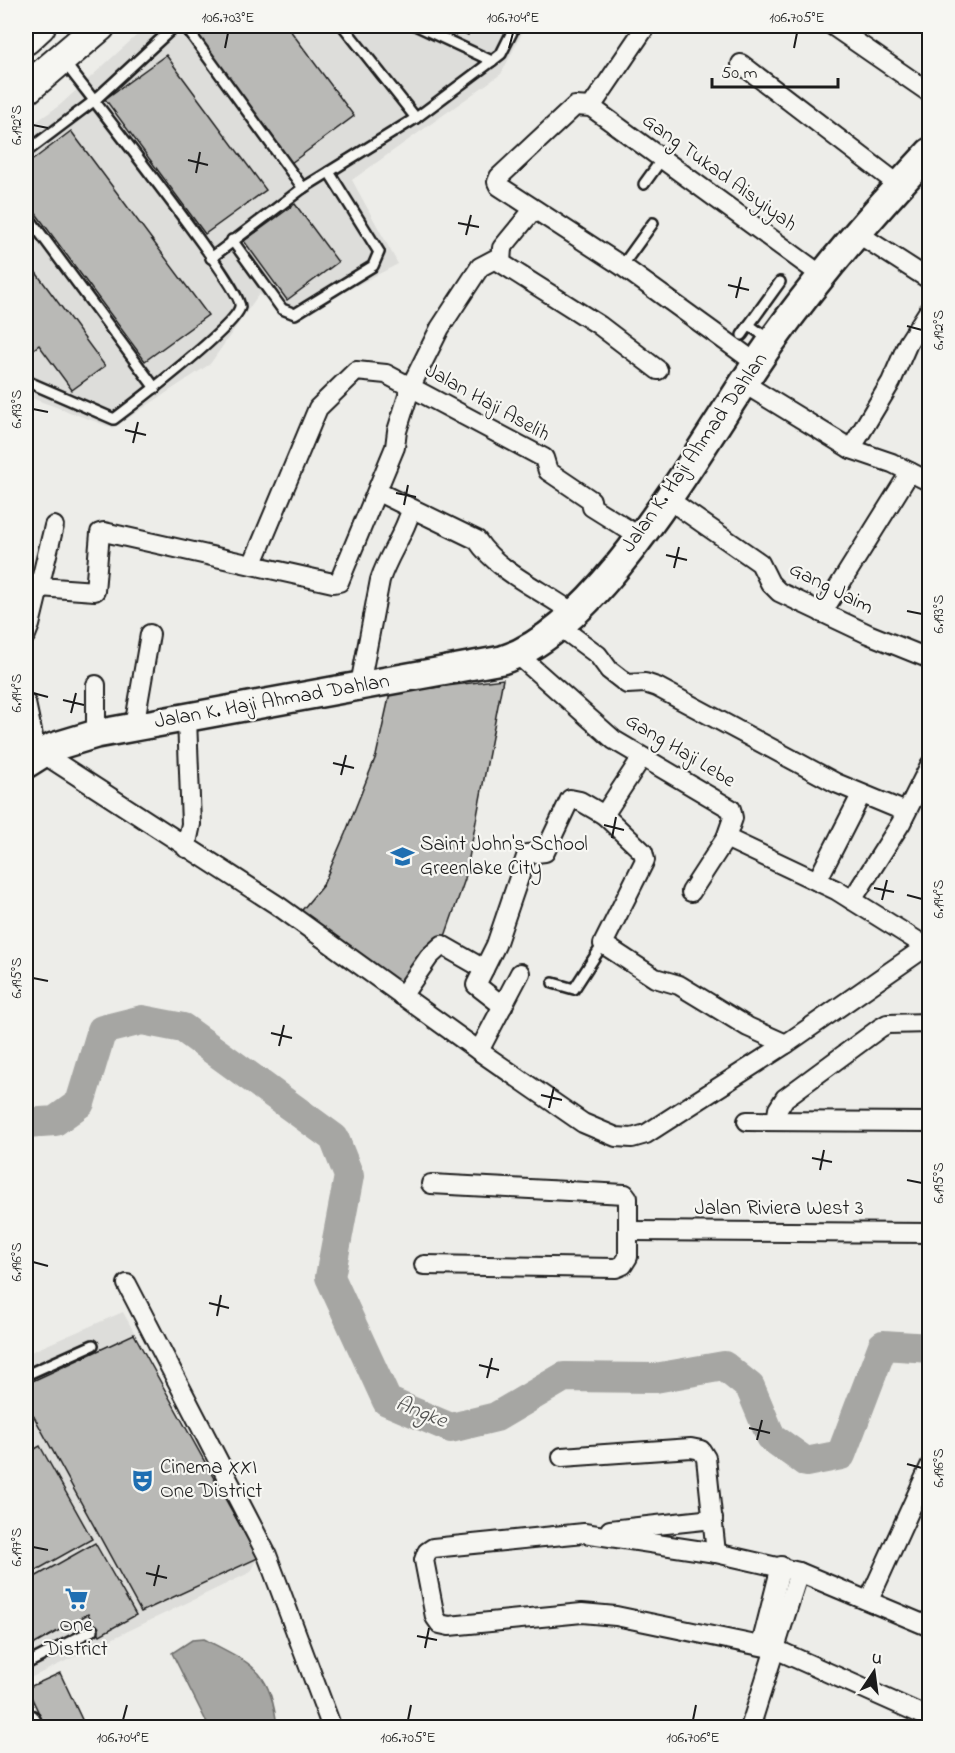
<svg xmlns="http://www.w3.org/2000/svg" width="955" height="1753" font-family="'Indie Flower',sans-serif">
  <style>
    .built { fill: #ddddda }
    .water { fill: #a6a6a3; stroke: #6f6f6d; stroke-width: 1.5 }
    .lines { fill: none; stroke-linecap: round; stroke-linejoin: round }
    .river { stroke: #a6a6a3; stroke-width: 30 }
    .building { fill: #b9b9b6; stroke: #1c1c1c; stroke-width: 1.5 }
    .service-casing { stroke: #1c1c1c; stroke-width: 14 }
    .minor-casing { stroke: #1c1c1c; stroke-width: 22 }
    .secondary-casing { stroke: #1c1c1c; stroke-width: 32 }
    .primary-casing { stroke: #1c1c1c; stroke-width: 34 }
    .service { stroke: #f6f6f2; stroke-width: 9 }
    .minor { stroke: #f6f6f2; stroke-width: 18 }
    .secondary { stroke: #f6f6f2; stroke-width: 27 }
    .primary { stroke: #f6f6f2; stroke-width: 30 }
    .ticks { fill: none; stroke: #1c1c1c; stroke-width: 2 }
    .labels { text-anchor: middle; dominant-baseline: central; stroke-width: 4.5; stroke-linejoin: round; paint-order: stroke }
    .street-label { font-size: 21px; fill: #1c1c1c; stroke: #f6f6f2 }
    .poi-label { font-size: 21px; fill: #1c1c1c; stroke: #f6f6f2; text-anchor: start }
    .water-label { font-size: 22px; font-style: italic; fill: #535352; stroke: #f6f6f2 }
    .neatline { fill: none; stroke: #1c1c1c; stroke-width: 2 }
    .ticks-label { font-size: 15px; text-anchor: middle; fill: #1c1c1c }
  </style>
  <rect width="100%" height="100%" fill="#edede9"/>
  <filter id="ink" filterUnits="userSpaceOnUse"><feTurbulence type="fractalNoise" baseFrequency=".0167" numOctaves="2"/><feDisplacementMap in="SourceGraphic" scale="12" xChannelSelector="R" yChannelSelector="G"/><feConvolveMatrix kernelMatrix="1 2 1 2 8 2 1 2 1" color-interpolation-filters="sRGB"/></filter>
  <g filter="url(#ink)">
    <g class="built">
      <polygon points="147,26 526,26 501,74 352,180 398,264 292,319 259,294 210,364 113,428 26,396 26,129 60,105"/>
      <polygon points="123,1312 258,1558 251,1572 26,1680 26,1354"/>
    </g>
    <path class="water" d="M204 1639C252 1664 271 1669 277 1727H209L172 1653 192 1640Z"/>
    <g class="lines">
      <polyline class="river" points="26,1123 55,1121 80,1103 102,1030 142,1020 183,1028 334,1138 349,1176 330,1277 387,1401 451,1428 496,1417 564,1377 655,1378 724,1366 750,1387 771,1437 806,1462 841,1455 883,1345 930,1348"/>
    </g>
    <g class="building">
      <polygon points="198,26 287,26 354,116 291,163 192,30"/>
      <polygon points="449,26 473,26 468,35"/>
      <polygon points="166,55 266,190 205,234 105,99"/>
      <polygon points="71,131 208,315 145,361 26,200 26,165"/>
      <polygon points="295,204 338,262 287,300 244,241"/>
      <polygon points="26,259 105,366 72,390 39,345 26,355"/>
      <polygon points="503,679 465,879 442,945 402,996 298,915 323,885 345,834 376,756 390,693"/>
      <polygon points="134,1334 258,1558 141,1612 26,1402 26,1384"/>
      <polygon points="40,1446 92,1539 26,1576 26,1454"/>
      <polygon points="95,1543 136,1615 100,1635 88,1614 26,1649 26,1582"/>
      <polygon points="60,1673 86,1728 46,1728 27,1688"/>
    </g>
    <g class="lines">
      <defs>
        <g id="service">
          <polyline points="185,26 303,188"/>
          <polyline points="343,26 416,118"/>
          <polyline points="417,26 492,61"/>
          <polyline points="26,152 95,100 175,26"/>
          <polyline points="644,184 662,159"/>
          <polyline points="26,214 155,388"/>
          <polyline points="232,240 282,309 295,314 373,266 379,252 329,172"/>
          <polyline points="211,258 303,188 416,118 492,61 501,54 515,26"/>
          <polyline points="622,266 653,223"/>
          <polyline points="742,335 749,325"/>
          <polyline points="770,340 749,325 780,282"/>
          <path d="M26 381 114 419C135 403 236 326 240 307 244 290 86 91 65 63"/>
          <polyline points="553,983 574,989 603,944"/>
          <polyline points="26,1375 93,1345"/>
          <polyline points="26,1664 93,1630"/>
          <polyline points="26,1713 33,1716 40,1728"/>
        </g>
        <g id="minor">
          <polyline points="833,26 930,93"/>
          <polyline points="741,64 899,185"/>
          <polyline points="591,107 646,26"/>
          <polyline points="533,210 502,248 501,263 599,325 658,370"/>
          <polyline points="857,233 930,280"/>
          <polyline points="756,363 622,266 499,186 497,182 499,177 575,106 591,107 821,275"/>
          <polyline points="743,383 851,449 892,463 930,482"/>
          <polyline points="851,449 891,382 908,343 930,309"/>
          <path d="M378 492 477 540C499 573 542 590 573 613"/>
          <polyline points="668,499 760,563 770,583 779,592 868,634 930,659"/>
          <polyline points="253,563 318,408 356,371 386,374 544,458 548,471 591,500 592,507 640,537"/>
          <polyline points="26,586 95,591 100,533 104,532 333,583 339,582 395,447 397,431 411,386 440,328 480,267 499,257"/>
          <polyline points="822,613 910,472"/>
          <polyline points="559,626 598,655 609,670 627,684 645,683 657,687 836,783 906,812"/>
          <polyline points="26,635 30,625 54,526"/>
          <polyline points="518,655 614,740 731,809 733,818 726,838 836,890 927,947"/>
          <polyline points="96,685 96,734"/>
          <path d="M360 685 380 580C388 555 404 535 411 510"/>
          <polyline points="26,703 37,755"/>
          <polyline points="134,727 150,634"/>
          <polyline points="42,753 277,905 479,1051 583,1123 616,1137 632,1138 646,1134 786,1044 930,944"/>
          <polyline points="642,757 604,815 643,852 645,860 603,944 655,978 679,985 748,1027 786,1044"/>
          <polyline points="186,848 191,824 187,719"/>
          <polyline points="817,881 861,795"/>
          <polyline points="691,892 726,838"/>
          <polyline points="852,900 901,823 930,765"/>
          <polyline points="484,969 476,985 503,1006"/>
          <polyline points="402,996 429,957 442,945 484,969 496,945 527,854 545,852 570,799 580,801 604,815"/>
          <polyline points="479,1051 520,973"/>
          <polyline points="747,1121 930,1122"/>
          <polyline points="776,1121 778,1109 785,1098 880,1028 887,1024 930,1023"/>
          <polyline points="629,1231 930,1233"/>
          <polyline points="424,1265 616,1268 623,1265 628,1257 628,1198 625,1194 431,1184"/>
          <polyline points="127,1284 267,1555 332,1728"/>
          <polyline points="562,1457 691,1448 701,1450 706,1458 716,1553"/>
          <polyline points="610,1530 713,1519"/>
          <polyline points="869,1600 930,1466"/>
          <polyline points="930,1627 799,1572 716,1553 584,1533 433,1548 427,1552 424,1560 435,1617 440,1624 449,1626 582,1613 616,1616 775,1649 930,1718"/>
          <polyline points="761,1645 781,1566"/>
          <polyline points="750,1728 799,1572"/>
        </g>
        <path id="secondary" d="M26 764 53 747 96 734 502 660C607 626 708 429 772 341 820 274 874 212 930 152"/>
        <g id="primary">
          <polyline points="26,39 40,26"/>
          <polyline points="26,89 100,26"/>
        </g>
      </defs>
      <use href="#service" class="service-casing"/>
      <use href="#minor" class="minor-casing"/>
      <use href="#secondary" class="secondary-casing"/>
      <use href="#primary" class="primary-casing"/>
      <use href="#service" class="service"/>
      <use href="#minor" class="minor"/>
      <use href="#secondary" class="secondary"/>
      <use href="#primary" class="primary"/>
    </g>
  </g>
  <path class="ticks" d="M225 48 228 33M509 48 513 33M794 48 797 33M33 125 48 128M188 160 208 165M196 173 200 152M458 223 479 227M466 235 471 215M728 285 749 290M736 298 741 277M907 326 922 330M33 409 48 412M125 430 146 435M133 443 138 422M396 493 416 497M404 505 408 485M666 555 687 560M674 568 679 547M907 611 922 614M33 693 48 697M63 700 84 705M71 713 76 693M333 763 354 768M341 775 346 755M604 825 624 830M612 838 616 817M874 888 894 892M907 895 922 899M882 900 887 880M33 978 48 981M271 1033 292 1038M279 1046 284 1025M541 1095 562 1100M549 1108 554 1087M812 1158 832 1162M820 1170 824 1150M907 1180 922 1183M33 1262 48 1266M209 1303 229 1308M217 1316 221 1295M479 1365 499 1370M487 1378 492 1358M749 1428 770 1433M757 1440 762 1420M907 1464 922 1468M33 1547 48 1550M146 1573 167 1578M154 1586 159 1565M417 1636 437 1640M425 1648 429 1628M123 1720 127 1705M408 1720 411 1705M693 1720 696 1705"/>
  <defs>
    <symbol id="school-bare" viewBox="-9 -9 18 18"><path d="M0-5L7-2L0 1L-7-2ZM-4 1L0 2.5L4 1V4Q0 6-4 4Z" fill="#1f6fb2" stroke="#f6f6f2" stroke-width="2.5" paint-order="stroke"/></symbol>
    <symbol id="theatre-bare" viewBox="-9 -9 18 18"><path d="M-5-5.5Q0-4 5-5.5V0Q5 5 0 6Q-5 5-5 0ZM-3.3-2.5H-1v1.5H-3.3ZM1-2.5H3.3v1.5H1ZM-2.8 1Q0 5.5 2.8 1Z" fill="#1f6fb2" stroke="#f6f6f2" stroke-width="2.5" paint-order="stroke"/></symbol>
    <symbol id="supermarket-bare" viewBox="-9 -9 18 18"><path d="M-6-5.5h2.5l.6 2H6L4.5 2H-2.5L-4.4-4H-6ZM-1.5 3.2a1.3 1.3 0 1 0 .1 0ZM3 3.2a1.3 1.3 0 1 0 .1 0Z" fill="#1f6fb2" stroke="#f6f6f2" stroke-width="2.5" paint-order="stroke"/></symbol>
  </defs>
  <g fill-rule="evenodd">
    <use href="#school-bare" x="386" y="840" width="33" height="33"/>
    <use href="#theatre-bare" x="126" y="1464" width="33" height="33"/>
    <use href="#supermarket-bare" x="60" y="1582" width="33" height="33"/>
  </g>
  <g class="labels">
    <g class="street-label">
      <text transform="translate(719 173) rotate(36)">Gang Tukad Aisyiyah</text>
      <text transform="translate(487 403) rotate(29)">Jalan Haji Aselih</text>
      <text transform="translate(695 453) rotate(-55)">Jalan K. Haji Ahmad Dahlan</text>
      <text transform="translate(831 589) rotate(27)">Gang Jaim</text>
      <text transform="translate(272 702) rotate(-10)">Jalan K. Haji Ahmad Dahlan</text>
      <text transform="translate(680 751) rotate(31)">Gang Haji Lebe</text>
      <text x="779" y="1209">Jalan Riviera West 3</text>
    </g>
    <g class="poi-label">
      <text x="420" y="845">Saint John's School<tspan x="420" dy="24">Greenlake City</tspan></text>
      <text x="160" y="1468">Cinema XXI<tspan x="160" dy="24">One District</tspan></text>
      <text x="76" y="1626" text-anchor="middle">One<tspan x="76" dy="24">District</tspan></text>
    </g>
    <g class="water-label">
      <text transform="translate(421 1413) rotate(22)">Angke</text>
    </g>
  </g>
  <rect width="955" height="1753" fill="none" stroke="#f6f6f2" stroke-width="66"/>
  <g transform="translate(874 1672) rotate(13)" stroke="#f6f6f2" stroke-width="4.5" paint-order="stroke">
  <path d="M0-4.5L10 22L0 15L-10 22Z" fill="#1c1c1c"/>
  <text y="-9" font-size="16" font-weight="bold" text-anchor="middle" fill="#1c1c1c">U</text>
  </g>
  <path d="M712 78v9h126v-9" fill="none" stroke="#1c1c1c" stroke-width="3"/>
  <text x="721" y="78" font-size="18" fill="#1c1c1c" stroke="#f6f6f2" stroke-width="4.5" paint-order="stroke">50 m</text>
  <rect x="33" y="33" width="889" height="1687" class="neatline"/>
  <g class="ticks-label">
    <text x="228" y="22">106.703°E</text>
    <text x="513" y="22">106.704°E</text>
    <text x="797" y="22">106.705°E</text>
    <text transform="translate(16 125) rotate(-90)" y="5">6.192°S</text>
    <text transform="translate(938 330) rotate(-90)" y="5">6.192°S</text>
    <text transform="translate(16 409) rotate(-90)" y="5">6.193°S</text>
    <text transform="translate(938 614) rotate(-90)" y="5">6.193°S</text>
    <text transform="translate(16 693) rotate(-90)" y="5">6.194°S</text>
    <text transform="translate(938 899) rotate(-90)" y="5">6.194°S</text>
    <text transform="translate(16 978) rotate(-90)" y="5">6.195°S</text>
    <text transform="translate(938 1183) rotate(-90)" y="5">6.195°S</text>
    <text transform="translate(16 1262) rotate(-90)" y="5">6.196°S</text>
    <text transform="translate(938 1468) rotate(-90)" y="5">6.196°S</text>
    <text transform="translate(16 1547) rotate(-90)" y="5">6.197°S</text>
    <text x="123" y="1742">106.704°E</text>
    <text x="408" y="1742">106.705°E</text>
    <text x="693" y="1742">106.706°E</text>
  </g>
</svg>
